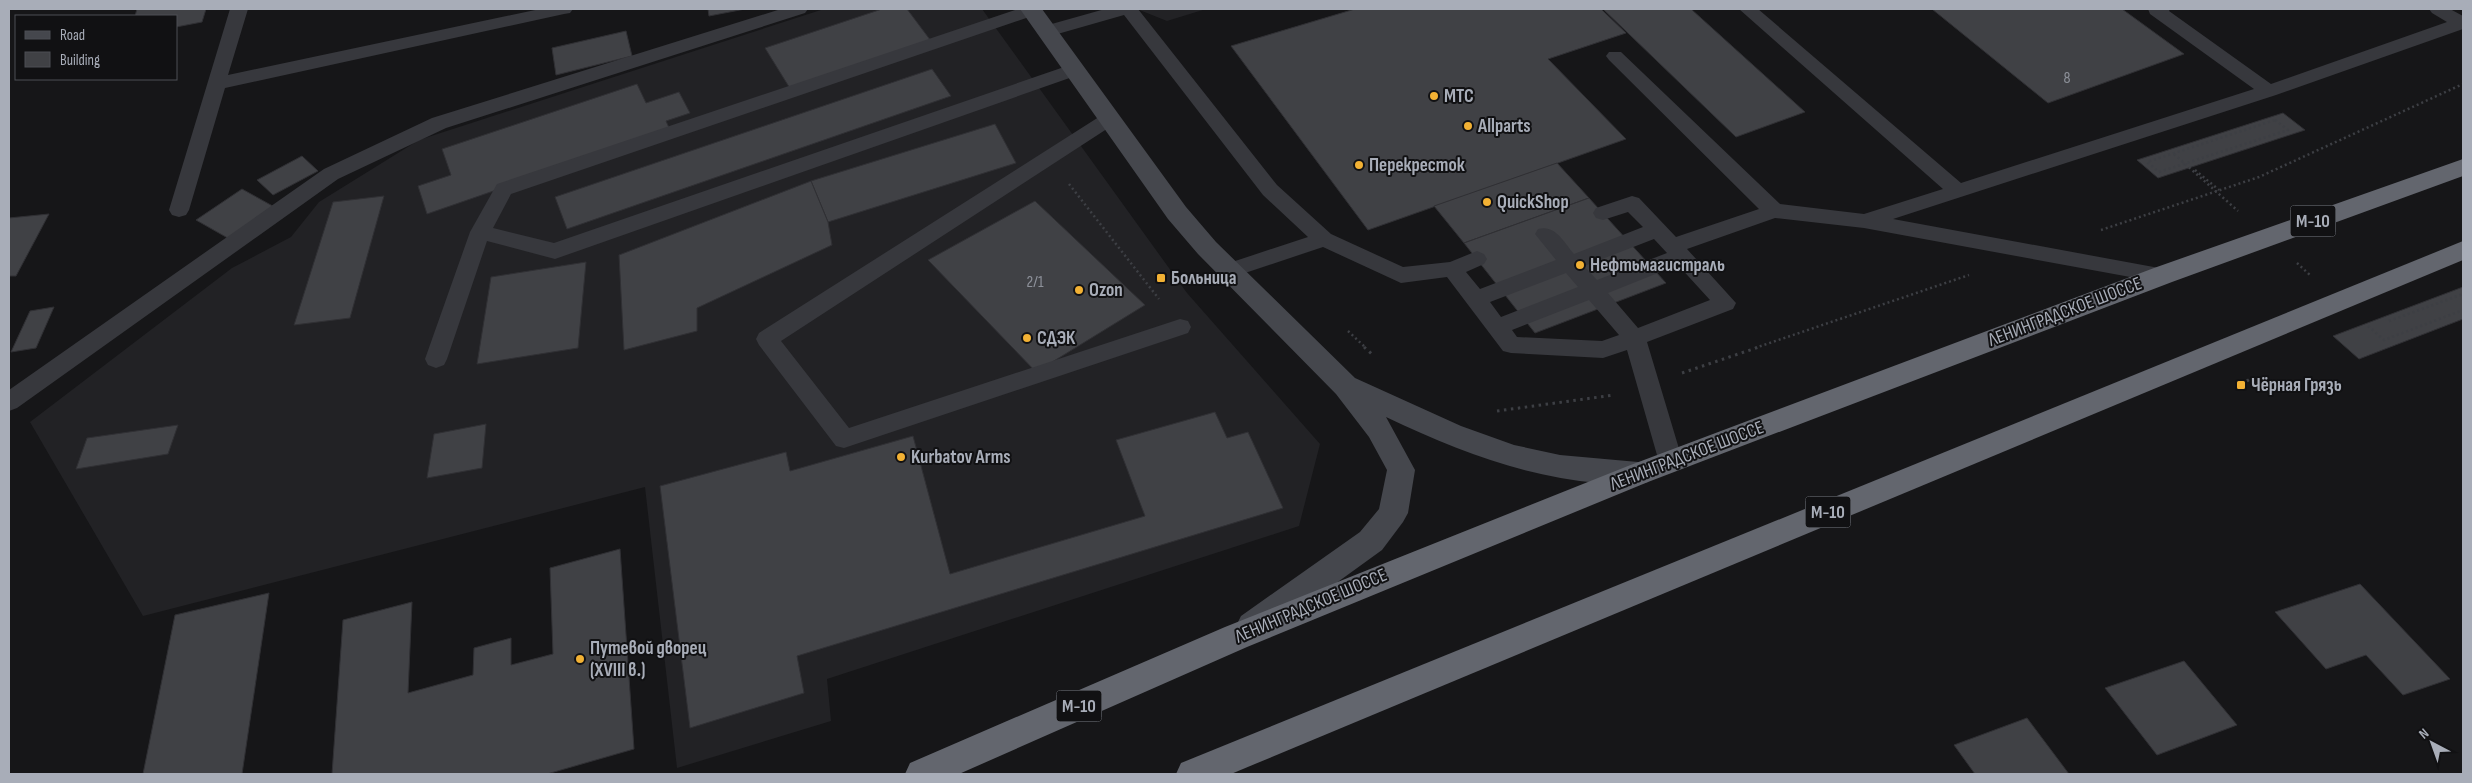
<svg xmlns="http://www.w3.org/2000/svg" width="2472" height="783" font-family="'Sofia Sans Condensed',sans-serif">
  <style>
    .built { fill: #222225 }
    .building { fill: #404145; stroke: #303034 }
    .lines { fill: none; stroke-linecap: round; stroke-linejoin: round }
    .path-far1 { stroke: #3d3f44; stroke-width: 2.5; stroke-dasharray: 2 3; stroke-linecap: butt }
    .path { stroke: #3d3f44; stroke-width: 3; stroke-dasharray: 2.5 4.5; stroke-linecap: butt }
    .lane { fill: #37383d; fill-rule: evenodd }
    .secondary { fill: #45474d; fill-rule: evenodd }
    .highway { fill: #63666e; fill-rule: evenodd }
    .poi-dot { fill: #f2b134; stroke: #111113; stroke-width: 2 }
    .labels { text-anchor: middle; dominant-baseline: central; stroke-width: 4; stroke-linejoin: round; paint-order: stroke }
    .number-label { font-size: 16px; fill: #8e929b }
    .shield { fill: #111113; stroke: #7b7e86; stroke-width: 1 }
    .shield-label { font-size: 18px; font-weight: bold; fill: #a8adb8 }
    .poi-label { font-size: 19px; font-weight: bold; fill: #a8adb8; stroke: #111113; text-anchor: start }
    .street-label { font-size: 19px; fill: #a8adb8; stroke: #111113 }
  </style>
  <rect width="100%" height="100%" fill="#161618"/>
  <g class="built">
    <polygon points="824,9 982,9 1187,293 1320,444 1299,526 827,679 831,721 677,768 645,487 143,616 30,422 232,268 291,237 319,202 419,140"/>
    <polygon points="1137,9 1206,9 1167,21"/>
  </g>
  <g class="building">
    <polygon points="137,9 206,9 202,22 176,27 176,16 135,16"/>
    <polygon points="708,9 745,9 709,16"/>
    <polygon points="882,9 907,9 931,41 791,90 765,48"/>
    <polygon points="1355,9 1601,9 1626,33 1548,59 1626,139 1368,230 1231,46"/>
    <polygon points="1603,9 1691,9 1805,112 1736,137"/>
    <polygon points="1932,9 2122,9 2184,54 2048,103"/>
    <polygon points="626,31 632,56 556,75 552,48"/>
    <polygon points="932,69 951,96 567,229 555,197"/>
    <polygon points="637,84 646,103 679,92 690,113 666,121 670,130 427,214 418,186 451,175 442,149"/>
    <polygon points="2283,113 2305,130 2158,178 2137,160"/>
    <polygon points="995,124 1016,163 828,222 811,181"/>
    <polygon points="302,156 318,171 273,195 257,180"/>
    <polygon points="1557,163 1589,198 1464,243 1434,206"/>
    <polygon points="811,181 828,222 832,245 697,308 697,331 624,350 619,255"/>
    <polygon points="242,189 278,209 233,241 196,220"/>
    <polygon points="384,196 350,318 294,325 333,202"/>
    <polygon points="1589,198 1666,283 1535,333 1464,243"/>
    <polygon points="1035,201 1145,305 1036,372 928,260"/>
    <polygon points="49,214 16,276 9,276 9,218"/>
    <polygon points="586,262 578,348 477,364 491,277"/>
    <polygon points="2463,287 2463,319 2359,359 2333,336"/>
    <polygon points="54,307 36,348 11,352 30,311"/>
    <polygon points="1215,412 1227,438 1248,432 1283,508 797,656 804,693 690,728 660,486 786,452 790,471 913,436 950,574 1145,516 1116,440"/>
    <polygon points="486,424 482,468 427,478 434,434"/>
    <polygon points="178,425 168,454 76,469 87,438"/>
    <polygon points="620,549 634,749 547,774 332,774 343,620 412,602 408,693 473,675 474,648 511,638 511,665 553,654 550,568"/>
    <polygon points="2360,584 2450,679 2403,695 2366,655 2326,669 2275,612"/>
    <polygon points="269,593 242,774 143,774 175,615"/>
    <polygon points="2184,661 2237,725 2157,755 2105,688"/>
    <polygon points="2027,718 2069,774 1975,774 1954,745"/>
  </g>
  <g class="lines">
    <g class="path-far1">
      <polygon points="2275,120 2288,130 2159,172 2147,162"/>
      <polyline points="2174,154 2238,211"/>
      <polyline points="2195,170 2219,190"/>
      <polyline points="1069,184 1159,299"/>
      <polyline points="2101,230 2259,177 2463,84"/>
      <polyline points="2297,263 2311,276"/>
      <polyline points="2389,321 2463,294"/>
      <polyline points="2368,326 2384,340 2463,310"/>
      <polyline points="1348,331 1366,348"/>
      <polyline points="1755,348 1969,275"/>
    </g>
    <g class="path">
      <polyline points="1364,347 1374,356"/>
      <polyline points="1682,373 1759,347"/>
      <polyline points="2241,385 2250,379"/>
      <polyline points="1497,411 1614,395"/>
    </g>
    <g class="lane">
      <polygon points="230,9 248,9 228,75 540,9 573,9 570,13 564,14 225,88 189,210 186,215 179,217 172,215 169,210"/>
      <polygon points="781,9 808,9 805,13 446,128 338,179 17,408 9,411 9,390 324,169 432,118"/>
      <polygon points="1018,9 1041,10 1038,14 511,194 493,228 554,243 1067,66 1074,64 1081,66 1083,70 1081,74 555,259 487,241 447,359 444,365 436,368 428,365 425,359 470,232 497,184"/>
      <path d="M1105 9H1138L1277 185 1331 234 1403 267 1450 262 1477 251 1484 254 1487 259 1484 264 1466 272 1480 289 1556 260 1535 234 1538 229C1555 224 1564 242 1574 254L1643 227 1628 212 1603 220 1596 218 1593 213 1596 208 1632 196 1639 198 1676 237 1759 209 1609 60 1606 56 1609 52H1621L1780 204 1864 214 1943 189 1739 9H1758L1961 183 2254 89 2150 14 2148 9H2170L2169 11 2271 84 2447 22 2432 13 2429 9H2450L2463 16V29L2276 95 1893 219 2170 270 2174 275 2170 280 2163 283 1864 228 1775 218 1687 249 1736 303 1733 309 1647 342 1683 462 1679 469 1671 472 1663 469 1659 462 1627 350 1603 358 1511 353 1503 351 1447 277 1401 283 1323 247 1230 278 1223 275 1220 270 1223 265 1308 237 1263 195 1124 15 1047 37 1041 35 1038 31 1041 27ZM1654 239 1667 253 1597 280 1584 266ZM1678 265 1710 300 1638 328 1608 293ZM1566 273 1578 287 1501 317 1490 302ZM1589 300 1619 335 1602 341 1517 337 1512 330Z"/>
      <polygon points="1109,113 1116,115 1119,119 1116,123 781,341 849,428 1180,319 1188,321 1191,327 1188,333 844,448 836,446 759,345 756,339 759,333 1102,115"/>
    </g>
    <path class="secondary" d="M1020 9H1042L1186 207 1216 242 1355 378 1461 426 1514 445 1560 455 1638 462 1648 466 1652 474 1648 482C1633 488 1616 484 1599 483 1521 476 1456 450 1386 417L1415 470 1408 513 1403 522 1382 550 1263 636 1252 640 1241 636 1236 626 1241 616 1360 532 1379 509 1387 470 1369 437 1336 394 1198 254 1168 219Z"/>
    <g class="highway">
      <polygon points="2463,159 2463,176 2172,282 1648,482 1247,647 959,774 905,774 910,763 1225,627 1628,466 2154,268"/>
      <polygon points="2463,241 2463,260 1231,774 1176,774 1181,763"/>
    </g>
  </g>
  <g class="poi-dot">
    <circle cx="1434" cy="96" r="5"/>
    <circle cx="1468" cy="126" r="5"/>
    <circle cx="1359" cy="165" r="5"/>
    <circle cx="1487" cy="202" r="5"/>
    <circle cx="1580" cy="265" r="5"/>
    <rect x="1156" y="273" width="10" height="10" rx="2.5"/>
    <circle cx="1079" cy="290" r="5"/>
    <circle cx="1027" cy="338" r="5"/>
    <rect x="2236" y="380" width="10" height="10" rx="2.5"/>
    <circle cx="901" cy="457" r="5"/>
    <circle cx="580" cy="659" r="5"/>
  </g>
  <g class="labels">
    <g class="number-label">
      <text x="2067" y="78">8</text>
      <text x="1035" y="282">2/1</text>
    </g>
    <g class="shield">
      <rect x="2290.5" y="205.5" width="45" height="31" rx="4"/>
      <rect x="1805.5" y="496.5" width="45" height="31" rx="4"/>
      <rect x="1056.5" y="690.5" width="45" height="31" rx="4"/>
    </g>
    <g class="shield-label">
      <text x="2313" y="221">М-10</text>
      <text x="1828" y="512">М-10</text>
      <text x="1079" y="706">М-10</text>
    </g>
    <g class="poi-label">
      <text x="1444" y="96">МТС</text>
      <text x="1478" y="126">Allparts</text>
      <text x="1369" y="165">Перекресток</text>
      <text x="1497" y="202">QuickShop</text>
      <text x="1590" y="265">Нефтьмагистраль</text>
      <text x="1171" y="278">Больница</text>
      <text x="1089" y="290">Ozon</text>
      <text x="1037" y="338">СДЭК</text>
      <text x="2251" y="385">Чёрная Грязь</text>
      <text x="911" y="457">Kurbatov Arms</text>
      <text x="590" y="648">Путевой дворец<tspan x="590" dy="22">(XVIII в.)</tspan></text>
    </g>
    <g class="street-label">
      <text transform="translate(2065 312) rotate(-21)">ЛЕНИНГРАДСКОЕ ШОССЕ</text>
      <text transform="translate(1687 456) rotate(-21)">ЛЕНИНГРАДСКОЕ ШОССЕ</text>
      <text transform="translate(1311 606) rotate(-23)">ЛЕНИНГРАДСКОЕ ШОССЕ</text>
    </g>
  </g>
  <rect width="2472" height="783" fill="none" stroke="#a8adb8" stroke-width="20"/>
  <rect x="15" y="15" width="162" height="65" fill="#111113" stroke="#4d4f55"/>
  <rect x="25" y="31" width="25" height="8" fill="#45474d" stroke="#4d4f55"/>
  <text x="60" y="40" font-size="15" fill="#a8adb8">Road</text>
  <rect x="25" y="52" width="25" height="15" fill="#404145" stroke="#4d4f55"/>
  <text x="60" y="65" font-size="15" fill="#a8adb8">Building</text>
  <g transform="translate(2432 743) rotate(319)" stroke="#111113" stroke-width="4" paint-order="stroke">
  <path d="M0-4L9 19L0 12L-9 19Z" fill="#a8adb8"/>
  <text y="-8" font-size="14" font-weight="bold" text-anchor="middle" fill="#a8adb8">N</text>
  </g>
</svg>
